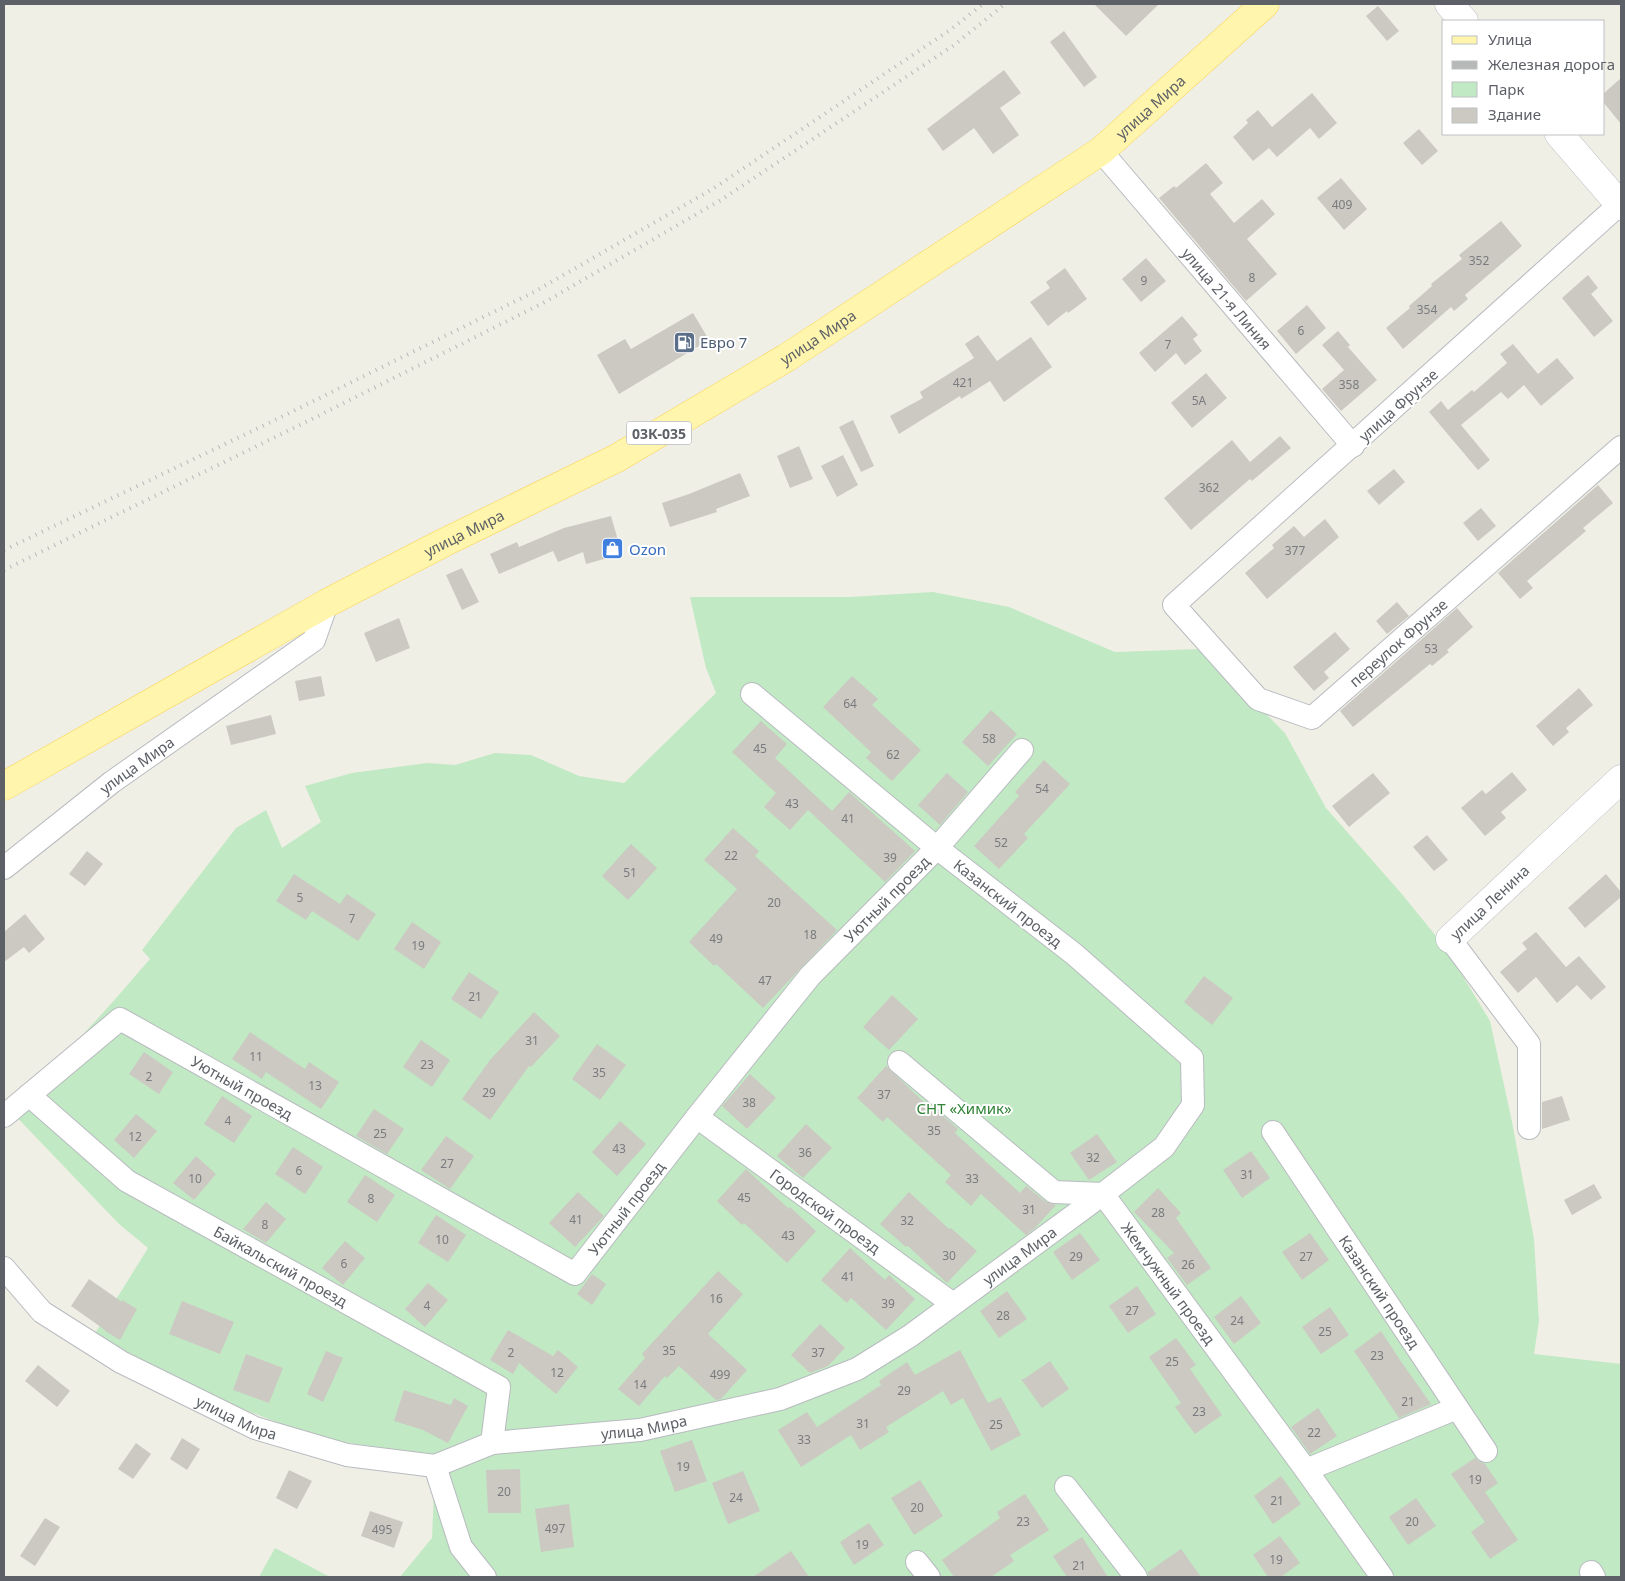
<svg xmlns="http://www.w3.org/2000/svg" width="1625" height="1581" font-family="'Noto Sans',sans-serif">
  <style>
    .green { fill: #c1e9c3 }
    .building { fill: #ccc9c3 }
    .lines { fill: none; stroke-linecap: round; stroke-linejoin: round }
    .minor-casing { stroke: #b8bbc0; stroke-width: 24 }
    .tertiary-casing { stroke: #b8bbc0; stroke-width: 29 }
    .secondary-casing { stroke: #b9bcc2; stroke-width: 29 }
    .primary-casing { stroke: #fad355; stroke-width: 29 }
    .minor { stroke: #fff; stroke-width: 22 }
    .tertiary { stroke: #fff; stroke-width: 28 }
    .secondary { stroke: #fff; stroke-width: 28 }
    .primary { stroke: #fff5ac; stroke-width: 28 }
    .rail { stroke: #b7b8b8; stroke-width: 4; stroke-dasharray: 1 6; stroke-linecap: butt }
    .labels { text-anchor: middle; dominant-baseline: central; stroke-width: 4; stroke-linejoin: round; paint-order: stroke }
    .number-label { font-size: 12px; fill: #797b7e }
    .shield { fill: #fff; stroke: #8e9095; stroke-width: 1 }
    .shield-label { font-size: 14px; font-weight: bold; fill: #5d6167 }
    .street-label { font-size: 15px; fill: #5d6167; stroke: #fff }
    .service-label { font-size: 15px; fill: #4e5e75; stroke: #fff; text-anchor: start }
    .shop-label { font-size: 15px; fill: #366cbe; stroke: #fff; text-anchor: start }
    .park-label { font-size: 15px; fill: #308337; stroke: #fff }
  </style>
  <rect width="100%" height="100%" fill="#f0efe6"/>
  <g class="green">
    <path d="M933 592 1009 607 1115 652 1201 649 1285 733 1326 808 1401 893 1445 947 1490 1021 1511 1117 1534 1239 1539 1321 1534 1354 1621 1364V1577H400L432 1538 435 1466 421 1454 317 1438 184 1386 94 1335 148 1248 119 1224 7 1107C60 1063 105 1011 150 959L142 950 236 828 266 810 282 848 321 822 305 786 352 773 427 763 455 765 495 753 531 755 579 776 624 783 716 693 706 668 690 597H850Z"/>
    <polygon points="275,1548 330,1577 259,1577"/>
  </g>
  <g class="building">
    <polygon points="1094,4 1159,4 1126,36"/>
    <polygon points="1378,6 1399,31 1387,41 1366,16"/>
    <polygon points="1064,31 1097,77 1084,87 1050,42"/>
    <polygon points="1004,70 1021,93 1000,108 1019,135 993,154 974,128 943,151 927,129"/>
    <polygon points="1621,78 1621,124 1604,103 1604,93"/>
    <polygon points="1312,93 1337,123 1319,139 1310,128 1277,157 1269,148 1253,161 1233,137 1248,123 1246,120 1258,110 1272,127"/>
    <polygon points="1419,129 1438,151 1422,165 1403,143"/>
    <polygon points="1206,163 1223,183 1210,194 1234,223 1262,199 1275,214 1247,239 1277,274 1246,301 1159,198 1174,186 1176,188"/>
    <polygon points="1341,178 1367,209 1344,230 1317,198"/>
    <polygon points="1501,221 1522,246 1465,295 1468,299 1454,311 1451,307 1403,349 1386,328 1410,308 1409,306 1432,286 1431,284 1462,259 1459,255"/>
    <polygon points="1146,258 1166,281 1141,302 1122,279"/>
    <polygon points="1065,268 1087,299 1068,313 1067,311 1048,326 1030,302 1050,288 1046,282"/>
    <polygon points="1588,275 1598,288 1591,294 1613,321 1594,337 1562,298"/>
    <polygon points="1307,305 1326,328 1296,354 1277,331"/>
    <polygon points="693,313 709,340 619,394 597,355 625,339 631,349"/>
    <polygon points="1182,316 1198,335 1193,339 1202,351 1185,365 1176,353 1155,372 1139,353"/>
    <polygon points="1338,331 1350,345 1348,347 1377,380 1341,411 1322,389 1344,370 1322,345"/>
    <polygon points="978,335 997,361 1031,337 1052,367 1004,402 990,381 961,399 960,396 899,434 890,416 923,398 920,392 974,358 965,344"/>
    <polygon points="1513,344 1538,374 1557,358 1574,378 1541,406 1524,385 1508,399 1501,392 1461,425 1490,460 1478,470 1429,412 1441,401 1448,410 1472,390 1474,392 1507,363 1500,354"/>
    <polygon points="1206,373 1227,398 1192,428 1171,403"/>
    <polygon points="853,420 874,466 861,472 839,427"/>
    <polygon points="1280,436 1291,448 1252,481 1250,479 1191,530 1164,498 1232,440 1250,462"/>
    <polygon points="799,446 813,479 790,488 777,456"/>
    <polygon points="843,455 858,485 837,497 821,466"/>
    <polygon points="1394,469 1405,482 1379,505 1367,491"/>
    <polygon points="740,473 750,496 716,509 717,512 670,527 662,503 689,494"/>
    <polygon points="1598,485 1613,503 1583,528 1586,531 1527,581 1533,588 1520,599 1498,573"/>
    <polygon points="1481,508 1496,526 1478,541 1463,523"/>
    <polygon points="611,516 622,554 586,564 583,552 558,562 553,551 499,574 490,554 517,542 519,547 564,528"/>
    <polygon points="1325,519 1339,537 1267,599 1245,573 1274,548 1272,545 1294,526 1304,537"/>
    <polygon points="462,568 479,602 462,610 446,575"/>
    <polygon points="1397,602 1409,616 1387,634 1376,621"/>
    <polygon points="1457,608 1473,627 1447,650 1449,652 1432,666 1430,664 1353,727 1340,711"/>
    <polygon points="399,618 410,648 376,662 364,633"/>
    <polygon points="1335,632 1350,649 1324,672 1329,678 1314,691 1293,667"/>
    <polygon points="321,676 325,696 299,701 295,681"/>
    <polygon points="852,676 878,699 872,705 921,750 892,781 866,758 871,752 823,707"/>
    <polygon points="1579,688 1593,705 1566,728 1569,732 1553,746 1536,726"/>
    <polygon points="991,710 1017,734 988,766 962,742"/>
    <polygon points="271,715 276,734 231,745 226,726"/>
    <polygon points="761,721 787,744 775,758 832,811 849,792 915,851 885,882 808,810 790,830 764,807 776,793 732,752"/>
    <polygon points="1044,760 1070,784 1024,834 1028,838 999,869 974,846 1019,796 1015,792"/>
    <polygon points="1512,772 1527,790 1501,812 1506,818 1485,836 1461,808 1482,790 1486,794"/>
    <polygon points="947,773 968,792 940,825 918,805"/>
    <polygon points="1373,773 1390,793 1349,827 1332,806"/>
    <polygon points="733,828 759,851 755,856 837,930 763,1008 716,964 714,966 689,942 737,889 704,860"/>
    <polygon points="1427,835 1448,860 1434,871 1413,847"/>
    <polygon points="631,844 657,868 628,900 602,876"/>
    <polygon points="87,851 103,864 85,886 69,874"/>
    <polygon points="294,874 340,904 347,894 376,914 358,941 312,911 306,920 276,901"/>
    <polygon points="1606,874 1621,892 1621,897 1585,928 1568,908"/>
    <polygon points="25,914 45,939 29,953 24,947 4,962 4,932"/>
    <polygon points="412,922 441,942 424,969 394,949"/>
    <polygon points="1536,932 1566,967 1579,956 1606,987 1591,1000 1577,985 1557,1003 1536,977 1518,993 1500,972 1527,949 1522,943"/>
    <polygon points="469,972 499,992 481,1019 451,999"/>
    <polygon points="1204,976 1233,998 1212,1025 1184,1002"/>
    <polygon points="892,995 918,1019 889,1050 863,1027"/>
    <polygon points="534,1012 560,1036 531,1067 529,1066 490,1120 462,1099 490,1060"/>
    <polygon points="250,1032 305,1069 309,1062 339,1082 321,1109 266,1072 262,1079 232,1059"/>
    <polygon points="421,1040 450,1060 432,1087 403,1067"/>
    <polygon points="597,1044 626,1065 600,1100 572,1079"/>
    <polygon points="144,1052 173,1072 159,1094 129,1074"/>
    <polygon points="886,1066 930,1108 932,1106 958,1129 955,1133 1020,1193 1026,1186 1046,1202 1056,1205 1035,1228 1026,1235 981,1194 971,1206 945,1182 951,1175 887,1117 883,1122 857,1098"/>
    <polygon points="750,1074 776,1098 747,1129 722,1106"/>
    <polygon points="222,1096 252,1116 234,1143 204,1124"/>
    <polygon points="1562,1096 1570,1120 1542,1129 1542,1102"/>
    <polygon points="374,1109 404,1129 387,1154 356,1136"/>
    <polygon points="136,1114 157,1131 134,1158 114,1140"/>
    <polygon points="620,1121 646,1144 617,1176 592,1152"/>
    <polygon points="806,1124 832,1148 803,1178 777,1156"/>
    <polygon points="1097,1134 1117,1162 1089,1180 1070,1153"/>
    <polygon points="446,1136 474,1156 450,1189 421,1170"/>
    <polygon points="293,1147 323,1167 305,1194 275,1174"/>
    <polygon points="1251,1151 1270,1178 1242,1198 1223,1170"/>
    <polygon points="196,1156 216,1174 194,1200 173,1183"/>
    <polygon points="746,1169 789,1209 790,1207 816,1231 787,1263 744,1223 742,1225 717,1201"/>
    <polygon points="365,1175 395,1195 377,1222 347,1202"/>
    <polygon points="1594,1184 1602,1198 1572,1215 1564,1200"/>
    <polygon points="1158,1188 1181,1213 1176,1218 1211,1268 1187,1285 1167,1258 1174,1253 1134,1212"/>
    <polygon points="578,1192 604,1216 575,1247 549,1223"/>
    <polygon points="909,1192 949,1229 951,1228 977,1251 947,1283 908,1246 906,1247 880,1224"/>
    <polygon points="266,1202 286,1219 266,1243 243,1229"/>
    <polygon points="436,1215 466,1235 448,1262 418,1243"/>
    <polygon points="1080,1233 1100,1260 1072,1280 1053,1252"/>
    <polygon points="1310,1233 1329,1260 1302,1280 1282,1252"/>
    <polygon points="345,1241 365,1258 343,1285 322,1268"/>
    <polygon points="850,1248 885,1280 889,1275 915,1299 886,1330 851,1298 847,1303 821,1280"/>
    <polygon points="718,1271 743,1294 708,1334 747,1370 721,1399 716,1400 679,1366 667,1378 665,1376 639,1406 618,1389 645,1358 642,1354"/>
    <polygon points="592,1274 606,1284 592,1305 577,1294"/>
    <polygon points="89,1279 122,1302 122,1300 137,1309 120,1340 105,1331 105,1330 71,1306"/>
    <polygon points="428,1283 448,1300 425,1327 405,1309"/>
    <polygon points="1137,1286 1156,1314 1128,1333 1109,1306"/>
    <polygon points="1007,1291 1027,1319 999,1338 980,1311"/>
    <polygon points="1241,1296 1261,1323 1234,1344 1214,1317"/>
    <polygon points="182,1301 234,1322 220,1354 169,1334"/>
    <polygon points="1330,1307 1349,1335 1321,1354 1302,1327"/>
    <polygon points="820,1324 845,1348 828,1366 810,1373 791,1355"/>
    <polygon points="508,1330 553,1356 558,1350 578,1367 556,1394 519,1363 513,1374 490,1360"/>
    <polygon points="1381,1331 1400,1360 1431,1404 1399,1418 1385,1397 1354,1351"/>
    <polygon points="1176,1338 1196,1365 1190,1369 1222,1415 1195,1434 1175,1407 1181,1403 1149,1357"/>
    <polygon points="960,1350 988,1403 1001,1397 1021,1435 991,1451 963,1398 951,1405 943,1391 886,1427 889,1432 860,1450 851,1435 801,1467 778,1430 807,1412 817,1427 881,1385 879,1381 907,1362 915,1375"/>
    <polygon points="326,1351 343,1358 323,1402 307,1394"/>
    <polygon points="246,1354 283,1368 269,1403 233,1390"/>
    <polygon points="1050,1361 1069,1389 1042,1408 1021,1379 1024,1379"/>
    <polygon points="38,1365 70,1391 57,1407 25,1381"/>
    <polygon points="404,1390 451,1405 454,1398 468,1406 448,1443 423,1430 394,1421"/>
    <polygon points="1318,1408 1337,1436 1310,1454 1291,1427"/>
    <polygon points="182,1438 200,1449 187,1470 170,1459"/>
    <polygon points="692,1440 707,1481 675,1492 660,1451"/>
    <polygon points="136,1443 151,1454 133,1479 118,1469"/>
    <polygon points="1475,1458 1480,1462 1485,1464 1498,1483 1485,1492 1518,1540 1490,1559 1471,1532 1485,1522 1451,1474"/>
    <polygon points="520,1469 521,1513 488,1513 486,1470"/>
    <polygon points="289,1470 312,1481 297,1509 276,1498"/>
    <polygon points="743,1471 760,1511 728,1524 712,1483"/>
    <polygon points="1281,1476 1301,1504 1273,1524 1254,1496"/>
    <polygon points="920,1480 943,1516 914,1535 891,1498"/>
    <polygon points="1025,1494 1049,1530 1010,1555 1014,1561 991,1577 954,1577 942,1560 1000,1518 997,1512"/>
    <polygon points="1416,1498 1436,1526 1408,1545 1389,1517"/>
    <polygon points="569,1504 574,1547 541,1552 535,1509"/>
    <polygon points="370,1511 403,1522 394,1548 361,1536"/>
    <polygon points="45,1518 60,1527 35,1566 20,1556"/>
    <polygon points="869,1523 884,1545 854,1565 840,1542"/>
    <polygon points="1280,1536 1300,1563 1281,1577 1268,1577 1253,1555"/>
    <polygon points="1082,1537 1108,1577 1067,1577 1053,1556"/>
    <polygon points="1181,1549 1201,1577 1149,1577 1148,1572"/>
    <polygon points="791,1551 809,1577 753,1577"/>
  </g>
  <g class="lines">
    <defs>
      <g id="minor">
        <path id="s1" d="M1101 151 1353 446"/>
        <path id="s2" d="M1621 203 1174 605 1258 699 1312 718 1621 447"/>
        <path id="s3" d="M4 868 112 782 314 640 327 603"/>
        <polyline points="1450,939 1529,1044 1529,1128"/>
        <path id="s4" d="M899 1062 1054 1192 1103 1194 1306 1470 1382 1577"/>
        <path id="s5" d="M29 1095 127 1181 499 1387 492 1443"/>
        <path id="s6" d="M4 1116 120 1019 575 1274 697 1117 810 976 937 848 1022 750"/>
        <path id="s7" d="M697 1117 953 1304"/>
        <path id="s8" d="M1273 1132 1486 1451"/>
        <path id="s9" d="M4 1268 42 1312 121 1362 255 1428 347 1455 435 1466 492 1443 640 1430 780 1399 857 1369 910 1336 1103 1194 1164 1147 1193 1105 1192 1058 1074 954 937 848 752 694"/>
        <polyline points="435,1466 461,1547 485,1577"/>
        <polyline points="1306,1470 1457,1408"/>
        <polyline points="1066,1487 1136,1577"/>
        <polyline points="917,1562 929,1577"/>
        <polyline points="1591,1572 1594,1577"/>
      </g>
      <g id="tertiary">
        <path id="s10" d="M1450 939 1621 779"/>
      </g>
      <g id="secondary">
        <polyline points="1449,4 1464,21"/>
        <polyline points="1559,134 1621,206"/>
      </g>
      <g id="primary">
        <path id="s11" d="M4 786 327 603 443 543 617 458 786 358 1101 151 1265 4"/>
      </g>
    </defs>
    <use href="#minor" class="minor-casing"/>
    <use href="#tertiary" class="tertiary-casing"/>
    <use href="#secondary" class="secondary-casing"/>
    <use href="#primary" class="primary-casing"/>
    <use href="#minor" class="minor"/>
    <use href="#tertiary" class="tertiary"/>
    <use href="#secondary" class="secondary"/>
    <use href="#primary" class="primary"/>
    <g class="rail">
      <polyline points="4,550 271,422 534,292 714,188 950,30 983,4"/>
      <polyline points="4,570 318,416 543,303 721,200 954,45 1005,4"/>
    </g>
  </g>
  <defs>
    <symbol id="fuel-square" viewBox="-11 -11 22 22"><rect x="-9" y="-9" width="18" height="18" rx="4" fill="#5c6f8a" stroke="#fff"/><path d="M-5.5-6h7V0h2V4h1.3V-2.5L3-4.5l.8-.8L6-3V5H2.5V1h-1V6h-7ZM-4.2-4.7v3.2H.2V-4.7Z" fill="#fff"/></symbol>
    <symbol id="shop-square" viewBox="-11 -11 22 22"><rect x="-9" y="-9" width="18" height="18" rx="4" fill="#3f7fe0" stroke="#fff"/><path d="M-5-2.5h2.3a2.7 3.5 0 0 1 5.4 0H5L5.5 6h-11ZM-1.5-2.5h3a1.5 2.3 0 0 0-3 0Z" fill="#fff"/></symbol>
  </defs>
  <g fill-rule="evenodd">
    <use href="#fuel-square" x="672" y="330" width="25" height="25"/>
    <use href="#shop-square" x="600" y="536" width="25" height="25"/>
  </g>
  <g class="labels">
    <g class="number-label">
      <text x="1342" y="204">409</text>
      <text x="1479" y="260">352</text>
      <text x="1252" y="277">8</text>
      <text x="1144" y="280">9</text>
      <text x="1427" y="309">354</text>
      <text x="1301" y="330">6</text>
      <text x="1168" y="344">7</text>
      <text x="963" y="382">421</text>
      <text x="1349" y="384">358</text>
      <text x="1199" y="400">5А</text>
      <text x="1209" y="487">362</text>
      <text x="1295" y="550">377</text>
      <text x="1431" y="648">53</text>
      <text x="850" y="703">64</text>
      <text x="989" y="738">58</text>
      <text x="760" y="748">45</text>
      <text x="893" y="754">62</text>
      <text x="1042" y="788">54</text>
      <text x="792" y="803">43</text>
      <text x="848" y="818">41</text>
      <text x="1001" y="842">52</text>
      <text x="731" y="855">22</text>
      <text x="890" y="857">39</text>
      <text x="630" y="872">51</text>
      <text x="300" y="897">5</text>
      <text x="774" y="902">20</text>
      <text x="352" y="918">7</text>
      <text x="810" y="934">18</text>
      <text x="716" y="938">49</text>
      <text x="418" y="945">19</text>
      <text x="765" y="980">47</text>
      <text x="475" y="996">21</text>
      <text x="532" y="1040">31</text>
      <text x="256" y="1056">11</text>
      <text x="427" y="1064">23</text>
      <text x="599" y="1072">35</text>
      <text x="149" y="1076">2</text>
      <text x="315" y="1085">13</text>
      <text x="489" y="1092">29</text>
      <text x="884" y="1094">37</text>
      <text x="749" y="1102">38</text>
      <text x="228" y="1120">4</text>
      <text x="934" y="1130">35</text>
      <text x="380" y="1133">25</text>
      <text x="135" y="1136">12</text>
      <text x="619" y="1148">43</text>
      <text x="805" y="1152">36</text>
      <text x="1093" y="1157">32</text>
      <text x="447" y="1163">27</text>
      <text x="299" y="1170">6</text>
      <text x="1247" y="1174">31</text>
      <text x="195" y="1178">10</text>
      <text x="972" y="1178">33</text>
      <text x="744" y="1197">45</text>
      <text x="371" y="1198">8</text>
      <text x="1029" y="1209">31</text>
      <text x="1158" y="1212">28</text>
      <text x="576" y="1219">41</text>
      <text x="907" y="1220">32</text>
      <text x="265" y="1224">8</text>
      <text x="788" y="1235">43</text>
      <text x="442" y="1239">10</text>
      <text x="949" y="1255">30</text>
      <text x="1076" y="1256">29</text>
      <text x="1306" y="1256">27</text>
      <text x="344" y="1263">6</text>
      <text x="1188" y="1264">26</text>
      <text x="848" y="1276">41</text>
      <text x="716" y="1298">16</text>
      <text x="888" y="1303">39</text>
      <text x="427" y="1305">4</text>
      <text x="1132" y="1310">27</text>
      <text x="1003" y="1315">28</text>
      <text x="1237" y="1320">24</text>
      <text x="1325" y="1331">25</text>
      <text x="669" y="1350">35</text>
      <text x="511" y="1352">2</text>
      <text x="818" y="1352">37</text>
      <text x="1377" y="1355">23</text>
      <text x="1172" y="1361">25</text>
      <text x="557" y="1372">12</text>
      <text x="720" y="1374">499</text>
      <text x="640" y="1384">14</text>
      <text x="904" y="1390">29</text>
      <text x="1408" y="1401">21</text>
      <text x="1199" y="1411">23</text>
      <text x="863" y="1423">31</text>
      <text x="996" y="1424">25</text>
      <text x="1314" y="1432">22</text>
      <text x="804" y="1439">33</text>
      <text x="683" y="1466">19</text>
      <text x="1475" y="1479">19</text>
      <text x="504" y="1491">20</text>
      <text x="736" y="1497">24</text>
      <text x="1277" y="1500">21</text>
      <text x="917" y="1507">20</text>
      <text x="1023" y="1521">23</text>
      <text x="1412" y="1521">20</text>
      <text x="555" y="1528">497</text>
      <text x="382" y="1529">495</text>
      <text x="862" y="1544">19</text>
      <text x="1276" y="1559">19</text>
      <text x="1079" y="1565">21</text>
    </g>
    <rect class="shield" x="626.5" y="421.5" width="65" height="23" rx="4"/>
    <g class="shield-label">
      <text x="659" y="433">03К-035</text>
    </g>
    <g class="street-label">
      <text stroke="none"><textPath href="#s11" startOffset="1335">улица Мира</textPath></text>
      <text stroke="none"><textPath href="#s1" startOffset="194">улица 21-я Линия</textPath></text>
      <text stroke="none"><textPath href="#s11" startOffset="930">улица Мира</textPath></text>
      <text transform="translate(1398 405) rotate(-42)">улица Фрунзе</text>
      <text stroke="none"><textPath href="#s11" startOffset="525">улица Мира</textPath></text>
      <text stroke="none"><textPath href="#s2" startOffset="899">переулок Фрунзе</textPath></text>
      <text stroke="none"><textPath href="#s3" startOffset="168">улица Мира</textPath></text>
      <text stroke="none"><textPath href="#s6" startOffset="1161">Уютный проезд</textPath></text>
      <text stroke="none"><textPath href="#s10" startOffset="54">улица Ленина</textPath></text>
      <text transform="translate(1008 903) rotate(38)">Казанский проезд</text>
      <text stroke="none"><textPath href="#s6" startOffset="291">Уютный проезд</textPath></text>
      <text stroke="none"><textPath href="#s6" startOffset="756">Уютный проезд</textPath></text>
      <text stroke="none"><textPath href="#s7" startOffset="159">Городской проезд</textPath></text>
      <text stroke="none"><textPath href="#s9" startOffset="1120">улица Мира</textPath></text>
      <text stroke="none"><textPath href="#s5" startOffset="306">Байкальский проезд</textPath></text>
      <text stroke="none"><textPath href="#s4" startOffset="362">Жемчужный проезд</textPath></text>
      <text stroke="none"><textPath href="#s8" startOffset="192">Казанский проезд</textPath></text>
      <text stroke="none"><textPath href="#s9" startOffset="280">улица Мира</textPath></text>
      <text stroke="none"><textPath href="#s9" startOffset="700">улица Мира</textPath></text>
    </g>
    <g class="service-label">
      <text x="700" y="342">Евро 7</text>
    </g>
    <g class="shop-label">
      <text x="629" y="549">Ozon</text>
    </g>
    <g class="park-label">
      <text x="964" y="1108">СНТ «Химик»</text>
    </g>
  </g>
  <rect width="1625" height="1581" fill="none" stroke="#5d6167" stroke-width="10"/>
  <rect x="1442" y="20" width="162" height="115" fill="#ffffff" stroke="#bec0c2"/>
  <rect x="1452" y="36" width="25" height="8" fill="#fff5ac" stroke="#bec0c2"/>
  <text x="1488" y="45" font-size="15" fill="#5d6167">Улица</text>
  <rect x="1452" y="61" width="25" height="8" fill="#b7b8b8" stroke="#bec0c2"/>
  <text x="1488" y="70" font-size="15" fill="#5d6167">Железная дорога</text>
  <rect x="1452" y="82" width="25" height="15" fill="#c1e9c3" stroke="#bec0c2"/>
  <text x="1488" y="95" font-size="15" fill="#5d6167">Парк</text>
  <rect x="1452" y="108" width="25" height="15" fill="#ccc9c3" stroke="#bec0c2"/>
  <text x="1488" y="120" font-size="15" fill="#5d6167">Здание</text>
</svg>
